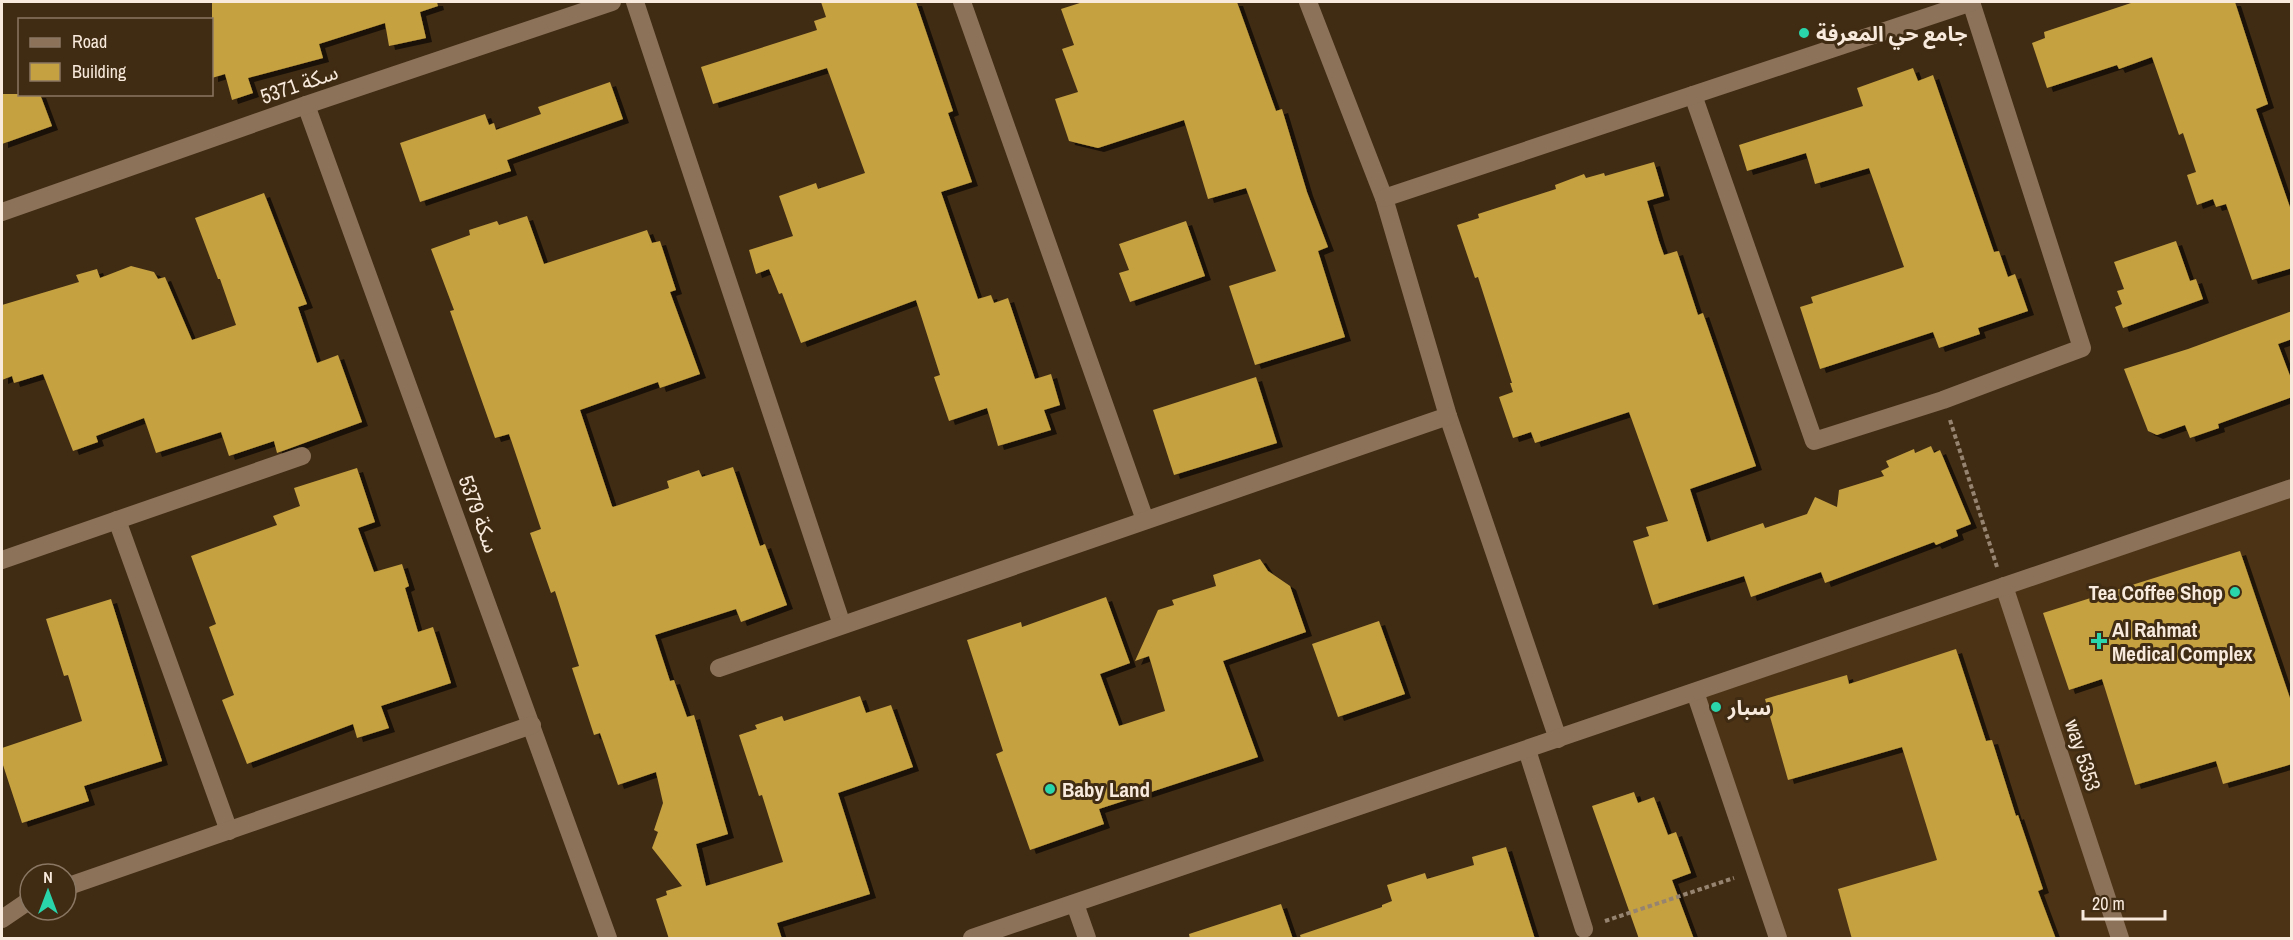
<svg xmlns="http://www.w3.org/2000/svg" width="2293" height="940" font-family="'Archivo Narrow','Noto Sans Arabic',sans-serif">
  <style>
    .built { fill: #4d3315 }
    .building { fill: #c5a141; filter: url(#shadow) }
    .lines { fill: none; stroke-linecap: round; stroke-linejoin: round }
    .path { stroke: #968471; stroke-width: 4; stroke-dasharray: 4.5 3; stroke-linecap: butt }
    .minor { stroke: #8b7259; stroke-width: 18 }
    .poi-dot { fill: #2ad5ac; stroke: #402b13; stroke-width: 2 }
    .labels { text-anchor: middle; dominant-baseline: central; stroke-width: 6; stroke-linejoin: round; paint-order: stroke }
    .poi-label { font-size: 21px; font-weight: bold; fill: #f8eadc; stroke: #402b13; text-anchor: start }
    .street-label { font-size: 21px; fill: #f8eadc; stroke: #402b13 }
  </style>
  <defs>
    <filter id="shadow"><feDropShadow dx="6" dy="4" stdDeviation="0" flood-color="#0009"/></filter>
  </defs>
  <rect width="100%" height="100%" fill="#402b13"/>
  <polygon class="built" points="2291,488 2291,938 1778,938 1695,692"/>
  <g class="building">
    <polygon points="212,2 437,2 438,6 420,12 426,38 389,46 385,23 319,44 323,58 248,78 253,93 232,100 225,74 212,78"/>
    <polygon points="821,2 916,2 953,111 948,113 972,182 941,192 978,299 991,295 994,303 1008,298 1035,379 1051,374 1060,405 1044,410 1051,430 998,446 987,408 949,421 934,377 940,375 916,300 801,343 782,293 779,294 769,269 756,274 749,250 793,236 779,196 816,183 818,189 865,173 827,68 713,104 701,67 817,30 814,21 826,17"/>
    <polygon points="1083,2 1237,2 1276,111 1282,109 1307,192 1328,247 1318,251 1345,337 1255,365 1229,286 1276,271 1246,188 1208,199 1184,120 1098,148 1069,141 1055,99 1078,92 1062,49 1074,45 1061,9"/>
    <polygon points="2134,2 2235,2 2268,104 2256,109 2292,213 2292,268 2252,280 2226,204 2216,207 2213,199 2197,205 2187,175 2196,172 2183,133 2179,135 2152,57 2119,69 2117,65 2047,88 2032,43 2045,38 2044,32"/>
    <polygon points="1913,68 1918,81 1933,75 1994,252 1999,251 2008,277 2015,274 2028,311 1978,328 1980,334 1939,348 1933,332 1820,369 1800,307 1813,303 1811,297 1904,267 1869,168 1815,184 1806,153 1747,171 1739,145 1863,106 1857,88"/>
    <polygon points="610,82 623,119 507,160 511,171 420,202 400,143 485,114 489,125 494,123 496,130 541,114 538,107"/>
    <polygon points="2,94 40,94 52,126 2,144"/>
    <polygon points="1654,162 1664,196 1647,201 1659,241 1664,255 1677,251 1698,315 1703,313 1756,466 1690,489 1707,542 1763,523 1765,528 1807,514 1815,497 1837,507 1839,490 1884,476 1881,471 1889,467 1886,461 1914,449 1915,453 1931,446 1934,453 1940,450 1971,524 1956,530 1958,536 1936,545 1934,542 1825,583 1821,572 1751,597 1744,576 1653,605 1633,541 1649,536 1646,527 1668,521 1629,412 1535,443 1531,432 1513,438 1499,397 1513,392 1510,383 1512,383 1478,277 1475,278 1457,225 1479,218 1478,214 1556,189 1555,185 1584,174 1586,178 1604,173 1605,176"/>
    <polygon points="264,193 307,304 298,307 317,363 338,355 362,422 277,453 274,441 229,456 221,432 156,453 144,418 96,436 98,442 73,451 43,374 14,383 12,376 2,380 2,305 79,282 76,275 97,269 100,278 131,266 154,272 158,279 165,277 192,340 236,325 220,279 218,279 195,218"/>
    <polygon points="527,216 544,264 647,230 652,243 660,241 676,290 670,292 700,374 660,388 658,382 580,410 612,506 613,507 669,488 667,481 699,470 702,477 733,467 760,546 765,544 787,605 741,622 736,609 655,635 670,681 674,680 687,717 694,715 728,834 696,844 706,886 783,862 762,795 759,796 739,735 757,729 755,725 782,716 784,721 860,696 866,713 891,705 913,767 838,793 870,894 777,923 782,939 669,939 656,899 667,895 666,891 682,886 652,848 658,832 654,830 663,803 656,772 618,785 600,733 594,735 572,668 579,666 555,591 551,593 530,533 541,529 509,434 495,438 450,311 454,310 431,249 470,235 469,230 497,221 499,225"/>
    <polygon points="1186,221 1205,276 1130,302 1119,273 1129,270 1119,244"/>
    <polygon points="2176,241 2190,281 2196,279 2203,299 2123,328 2115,307 2122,304 2117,291 2124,289 2114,262"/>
    <polygon points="2292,311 2292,339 2278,344 2292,381 2292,397 2218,424 2219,428 2190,438 2185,425 2157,435 2148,431 2124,369 2188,349"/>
    <polygon points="1256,377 1277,443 1174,475 1153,410"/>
    <polygon points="357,468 375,522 358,528 374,572 402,564 409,586 405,588 418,632 433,627 451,683 381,706 389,728 357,738 353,724 247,764 222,700 234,695 209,627 216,624 191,556 277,525 273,516 300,506 294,488"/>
    <polygon points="2240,551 2292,704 2292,764 2223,784 2216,761 2135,785 2102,679 2069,690 2043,613"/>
    <polygon points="1260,559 1268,571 1290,586 1306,632 1223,661 1258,757 1099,809 1104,824 1030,850 996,754 1003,751 967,640 1021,622 1022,627 1106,597 1130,663 1100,674 1119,726 1165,711 1149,656 1135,661 1158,610 1174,605 1172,600 1216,586 1213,575"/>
    <polygon points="111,599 162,761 84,786 89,801 22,823 2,762 2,748 82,721 68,675 64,676 46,619"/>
    <polygon points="1379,621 1405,694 1338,717 1312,644"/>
    <polygon points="1956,649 1986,741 1992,740 2016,816 2018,815 2043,889 2038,891 2056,939 1852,939 1838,889 1937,860 1902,747 1788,780 1765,699 1847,675 1849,684"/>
    <polygon points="1634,792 1638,803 1654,797 1668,835 1676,832 1691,873 1672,880 1694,939 1639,939 1592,806"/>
    <polygon points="1506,847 1535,939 1301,939 1300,935 1382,907 1382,905 1392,901 1387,885 1425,873 1427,879 1474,865 1472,857"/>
    <polygon points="1281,904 1293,939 1190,939 1189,934"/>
  </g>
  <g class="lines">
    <g class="path">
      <polyline points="1950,420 1997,567"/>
      <polyline points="1605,921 1734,878"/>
    </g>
    <g class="minor">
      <polyline points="635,2 842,625"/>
      <polyline points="962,2 1145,520"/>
      <polyline points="1308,2 1384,198 1448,416 1558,739"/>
      <polyline points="1693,95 1814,441 1943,400 2082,348 1971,2"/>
      <polyline points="306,105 608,938"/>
      <polyline points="1384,198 1972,2"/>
      <polyline points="2,212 306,105 612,2"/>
      <polyline points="117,520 229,831"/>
      <polyline points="2,560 302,456"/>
      <polyline points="2004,586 2120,938"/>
      <polyline points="719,668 1448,416"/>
      <polyline points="1695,692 1778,938"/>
      <polyline points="1527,750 1584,929"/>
      <polyline points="66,887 532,725"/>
      <polyline points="1075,904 1087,938"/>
      <polyline points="2,919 30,900"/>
      <polyline points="972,938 2292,488"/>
    </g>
  </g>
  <g class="poi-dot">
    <circle cx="1804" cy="33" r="6"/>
    <circle cx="2235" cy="592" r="6"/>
    <path d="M2096 632h6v6h6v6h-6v6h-6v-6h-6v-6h6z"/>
    <circle cx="1716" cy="707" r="6"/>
    <circle cx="1050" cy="789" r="6"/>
  </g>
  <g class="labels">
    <g class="poi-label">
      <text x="1816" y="33">جامع حي المعرفة</text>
      <text x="2223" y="592" text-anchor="end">Tea Coffee Shop</text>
      <text x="2112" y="629">Al Rahmat<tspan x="2112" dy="24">Medical Complex</tspan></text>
      <text x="1728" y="707">سبار</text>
      <text x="1062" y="789">Baby Land</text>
    </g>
    <g class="street-label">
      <text transform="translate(299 84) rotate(-19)">سكة 5371</text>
      <text transform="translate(479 514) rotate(70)">سكة 5379</text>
      <text transform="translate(2083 755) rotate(72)">way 5353</text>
    </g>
  </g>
  <rect width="2293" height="940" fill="none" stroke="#f8eadc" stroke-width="6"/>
  <rect x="18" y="18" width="195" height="78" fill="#402b13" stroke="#8a7763" stroke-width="1.5"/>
  <rect x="30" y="38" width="30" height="9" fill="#8b7259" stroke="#8a7763" stroke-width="1.5"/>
  <text x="72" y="48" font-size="18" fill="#f8eadc">Road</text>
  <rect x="30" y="63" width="30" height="18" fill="#c5a141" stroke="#8a7763" stroke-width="1.5"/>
  <text x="72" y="78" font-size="18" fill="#f8eadc">Building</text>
  <g transform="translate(48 892)"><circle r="28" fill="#402b13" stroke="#8a7763" stroke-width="1.5"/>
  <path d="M0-4.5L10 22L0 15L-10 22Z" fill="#2ad5ac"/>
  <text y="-9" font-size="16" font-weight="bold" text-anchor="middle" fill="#f8eadc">N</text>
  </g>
  <path d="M2083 910v9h82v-9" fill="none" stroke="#f8eadc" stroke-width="3"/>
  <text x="2092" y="910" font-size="18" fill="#f8eadc" stroke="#402b13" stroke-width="4.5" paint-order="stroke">20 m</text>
</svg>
